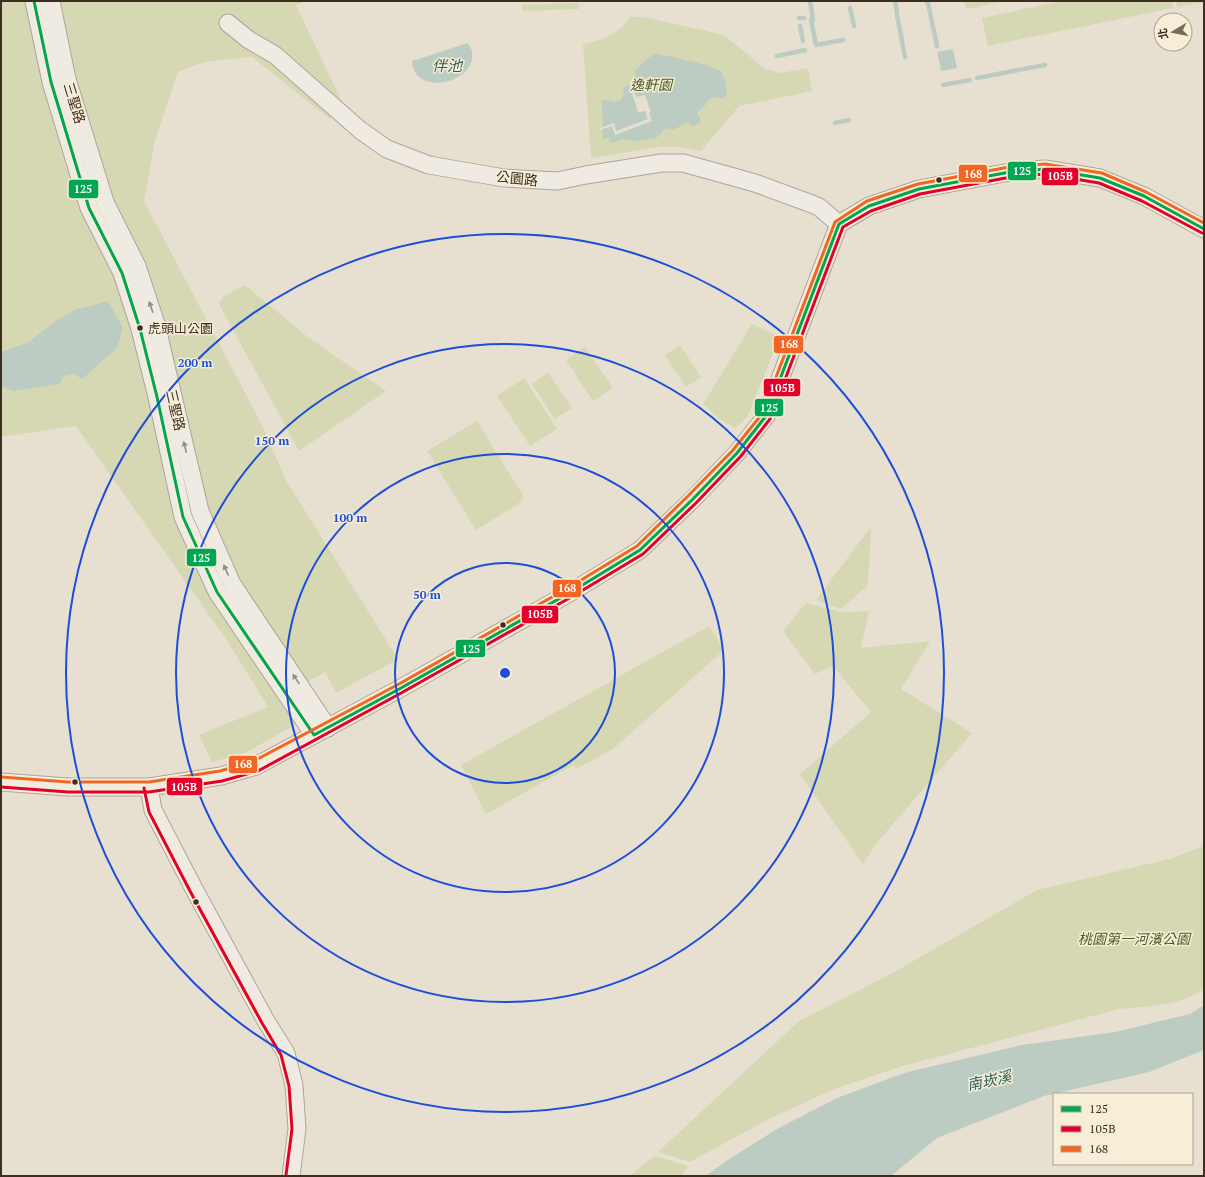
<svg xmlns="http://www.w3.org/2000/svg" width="1205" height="1177" font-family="'PT Serif','Noto Sans TC',serif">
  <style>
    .green { fill: #d6d7b3 }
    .water { fill: #bcccc2 }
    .pier { fill: #e7e0d1 }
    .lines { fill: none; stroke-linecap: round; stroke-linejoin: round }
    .stream { stroke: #bcccc2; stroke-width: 4.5 }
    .minor-casing { stroke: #ada599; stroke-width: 19 }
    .minor { stroke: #efebe3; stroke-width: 17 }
    .bus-1-casing { stroke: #f7eed8; stroke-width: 6 }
    .bus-2-casing { stroke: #f7eed8; stroke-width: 6 }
    .bus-3-casing { stroke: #f7eed8; stroke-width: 6 }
    .bus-1 { stroke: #00a651; stroke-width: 3 }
    .bus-2 { stroke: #e4002b; stroke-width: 3 }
    .bus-3 { stroke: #f26522; stroke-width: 3 }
    .oneway { fill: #968c82 }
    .ring { fill: none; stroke: #1d4ed8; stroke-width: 2 }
    .bus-dot { fill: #3d2e20; stroke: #f7eed8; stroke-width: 1.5 }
    .labels { text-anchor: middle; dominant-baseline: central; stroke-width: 3; stroke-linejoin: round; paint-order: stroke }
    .bus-label { font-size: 13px; fill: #3d2e20; stroke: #f7eed8; text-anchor: start }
    .park-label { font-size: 14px; font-style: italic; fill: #4d5a26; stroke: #f7eed8 }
    .street-label { font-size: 14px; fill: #3d2e20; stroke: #f7eed8 }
    .water-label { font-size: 15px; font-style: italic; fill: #2f5d5a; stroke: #f7eed8 }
    .centre { fill: #1d4ed8; stroke: #f7eed8; stroke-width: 2 }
    .ring-label { font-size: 12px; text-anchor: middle; font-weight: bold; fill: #1d4ed8; stroke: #f7eed8; stroke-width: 3; stroke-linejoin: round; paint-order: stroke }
    .line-badge { stroke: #f7eed8; stroke-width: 1.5 }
    .badge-label { font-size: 11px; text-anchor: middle; font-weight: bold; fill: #fff }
  </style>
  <rect width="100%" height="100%" fill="#e7e0d1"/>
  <g class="green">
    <polygon points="1,1 305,1 296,5 343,104 330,119 252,57 204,62 178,72 155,140 144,201 261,423 287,482 398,659 336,693 325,672 285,696 298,723 245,753 212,762 199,735 268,707 228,642 76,426 1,437"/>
    <polygon points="964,1 1005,1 966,9"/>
    <polygon points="1063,1 1172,1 1173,8 988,46 982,18"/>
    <polygon points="1176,1 1204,1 1204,2 1177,7"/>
    <polygon points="579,3 579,9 522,11 522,5"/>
    <path d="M630 17H643L724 35 765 69 780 73 808 68 812 91 739 106 701 151 681 147H657L591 158 583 44C595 43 616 34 624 25 626 23 628 19 630 17Z"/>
    <polygon points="245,285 309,338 386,391 299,451 219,304 220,301 224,296"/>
    <polygon points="752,324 780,337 747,417 735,428 720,419 703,404"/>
    <polygon points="680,345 701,377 686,387 665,355"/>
    <polygon points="585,347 613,388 593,401 566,360"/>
    <polygon points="548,373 572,408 555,419 532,384"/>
    <polygon points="524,378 557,429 530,446 497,396"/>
    <polygon points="477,421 524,497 518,504 476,530 427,451"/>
    <polygon points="871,527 868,585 841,609 816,600"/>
    <polygon points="806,603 840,612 869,611 861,648 930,641 901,689 972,733 879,840 863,864 800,774 871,712 833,666 815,674 783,631"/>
    <polygon points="709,626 724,650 613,749 576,769 574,765 486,814 461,765"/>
    <path d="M1204 846V989C1184 1005 1144 1007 1119 1009L903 1066 834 1089 767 1120 690 1162 658 1152 799 1021 889 975 1037 890 1170 859Z"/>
    <polygon points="655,1156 688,1166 681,1176 629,1176"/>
  </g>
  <g class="water">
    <path d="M468 43C469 45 471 48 472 51 478 83 414 98 412 61Z"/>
    <polygon points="953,49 957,68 941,71 937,52"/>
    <path d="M655 53 706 65 721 71 725 80 727 94 723 99 713 97 708 100 704 107 699 110 697 113C703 120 701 123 693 126L686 122C677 127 677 132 665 128L659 136 655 138 637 141 624 139 611 143 608 137 603 139 602 101 608 100 613 102C622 101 624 97 624 88L635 82V71L641 64Z"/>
    <polygon points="107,301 112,308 123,328 117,348 82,379 74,374 64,376 59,384 13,391 1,386 1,352 29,342 54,322 77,309 95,305"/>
    <polygon points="1204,1005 1204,1050 1149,1072 1044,1096 937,1138 891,1176 706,1176 726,1161 777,1129 837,1098 904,1073 1022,1045 1115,1032 1190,1014"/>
  </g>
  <polygon class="pier" points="631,82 636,97 645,95 651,112 649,113 652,121 615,135 612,126 600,130 600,128 614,123 616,131 648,119 645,111 638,112 629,83"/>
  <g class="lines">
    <g class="stream">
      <polyline points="810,1 813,20 811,20 816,45 843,40"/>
      <polyline points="895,1 897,12"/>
      <polyline points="927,1 927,3 928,3 937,46"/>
      <polyline points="850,8 854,26"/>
      <polyline points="897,15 905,57"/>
      <polyline points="799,18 804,18"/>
      <polyline points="800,26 803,41"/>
      <polyline points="777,56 805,50"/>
      <polyline points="977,78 1045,65"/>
      <polyline points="943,85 970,80"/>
      <polyline points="835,123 849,120"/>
    </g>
    <defs>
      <g id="minor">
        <polyline points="34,1 51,82 89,208 122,273 140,329 157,397 183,517 217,592 314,735"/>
        <polyline points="51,1 67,79 105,202 137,266 156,324 200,511 232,584 328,728"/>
        <polyline points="228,23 249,40 275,55 360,130 387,149 429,165 504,178 557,181 586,175 661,163 683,163 755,183 812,204 819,207 839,224"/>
        <polyline points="1,782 68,787 149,787 221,776 256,766 401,688 571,592 640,550 693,499 737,453 766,416 839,224 869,206 919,189 1010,172 1045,169 1100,178 1144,196 1204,229"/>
        <polyline points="149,787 153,810 194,889 266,1021 286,1053 294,1085 297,1129 291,1176"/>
      </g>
    </defs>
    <use href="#minor" class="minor-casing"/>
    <use href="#minor" class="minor"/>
    <defs>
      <polyline id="bus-1" points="34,1 51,82 89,208 122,273 140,329 157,397 183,517 217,592 314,735 401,688 571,592 640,550 693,499 737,453 766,416 839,224 869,206 919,189 1010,172 1045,169 1100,178 1144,196 1204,229"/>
      <g id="bus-2">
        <polyline points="1,787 68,792 149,792 222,781 258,771 403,692 573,596 643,554 696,503 741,456 770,419 843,227 871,211 920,194 1011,177 1045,174 1099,183 1142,201 1202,233"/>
        <polyline points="144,788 149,812 190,891 262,1023 281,1055 289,1086 292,1129 286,1175"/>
      </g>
      <polyline id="bus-3" points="1,777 68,782 149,782 220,771 254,761 399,684 568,588 637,546 689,495 733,450 762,414 835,222 867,201 918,184 1009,167 1045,164 1102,173 1146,192 1204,223"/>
    </defs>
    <use href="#bus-1" class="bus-1-casing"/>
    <use href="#bus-2" class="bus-2-casing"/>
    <use href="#bus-3" class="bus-3-casing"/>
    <use href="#bus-1" class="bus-1"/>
    <use href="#bus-2" class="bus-2"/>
    <use href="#bus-3" class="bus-3"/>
  </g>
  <defs><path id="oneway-solid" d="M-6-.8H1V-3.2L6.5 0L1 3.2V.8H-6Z"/></defs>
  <g class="oneway">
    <use href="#oneway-solid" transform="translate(151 307) rotate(-109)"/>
    <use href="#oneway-solid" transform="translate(185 447) rotate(-103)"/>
    <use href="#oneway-solid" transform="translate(226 570) rotate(-113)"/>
    <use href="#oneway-solid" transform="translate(296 679) rotate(-124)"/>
  </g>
  <g class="ring">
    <circle cx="505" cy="673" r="110"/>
    <circle cx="505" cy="673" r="219"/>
    <circle cx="505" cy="673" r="329"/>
    <circle cx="505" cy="673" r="439"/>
  </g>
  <g class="bus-dot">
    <circle cx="939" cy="180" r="3.5"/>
    <circle cx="140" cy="328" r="3.5"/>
    <circle cx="503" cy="625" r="3.5"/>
    <circle cx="75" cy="782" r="3.5"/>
    <circle cx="196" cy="902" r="3.5"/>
  </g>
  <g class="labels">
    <g class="bus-label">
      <text x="148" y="328">虎頭山公園</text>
    </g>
    <g class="park-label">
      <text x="651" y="84">逸軒園</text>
      <text x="1134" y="938">桃園第一河濱公園</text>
    </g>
    <g class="street-label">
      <text transform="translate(75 103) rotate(73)">三聖路</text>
      <text transform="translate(517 178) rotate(6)">公園路</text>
      <text transform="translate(176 410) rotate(77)">三聖路</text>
    </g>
    <g class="water-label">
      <text x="447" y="65">伴池</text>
      <text transform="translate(989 1080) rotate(-12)">南崁溪</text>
    </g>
  </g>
  <circle cx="505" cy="673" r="6" class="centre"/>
  <g class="ring-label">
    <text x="195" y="367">200 m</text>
    <text x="272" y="445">150 m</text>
    <text x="350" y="522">100 m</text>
    <text x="427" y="599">50 m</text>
  </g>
  <g class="line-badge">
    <rect x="1007" y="161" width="30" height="20" rx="4" fill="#00a651"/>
    <rect x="958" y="164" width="30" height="19" rx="4" fill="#f26522"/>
    <rect x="1041" y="167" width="38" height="19" rx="4" fill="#e4002b"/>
    <rect x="68" y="179" width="31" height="20" rx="4" fill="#00a651"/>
    <rect x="773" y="335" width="31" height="19" rx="4" fill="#f26522"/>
    <rect x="763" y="378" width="38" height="19" rx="4" fill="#e4002b"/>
    <rect x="754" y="398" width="30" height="19" rx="4" fill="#00a651"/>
    <rect x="186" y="548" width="31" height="19" rx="4" fill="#00a651"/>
    <rect x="552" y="579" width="30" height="19" rx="4" fill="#f26522"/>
    <rect x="521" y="605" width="38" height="19" rx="4" fill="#e4002b"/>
    <rect x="455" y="639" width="31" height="19" rx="4" fill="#00a651"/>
    <rect x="228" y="755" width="30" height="19" rx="4" fill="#f26522"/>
    <rect x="166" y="777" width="37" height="19" rx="4" fill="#e4002b"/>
  </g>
  <g class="badge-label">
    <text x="1022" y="175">125</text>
    <text x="973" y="178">168</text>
    <text x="1060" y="180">105B</text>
    <text x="83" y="193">125</text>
    <text x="789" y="348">168</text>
    <text x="782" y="392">105B</text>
    <text x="769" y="412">125</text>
    <text x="201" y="562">125</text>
    <text x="567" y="592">168</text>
    <text x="540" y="618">105B</text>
    <text x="471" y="653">125</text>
    <text x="243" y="768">168</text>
    <text x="184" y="791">105B</text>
  </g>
  <rect width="1205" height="1177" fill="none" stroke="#3d2e20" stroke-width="4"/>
  <rect x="1053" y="1093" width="140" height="72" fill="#f7eed8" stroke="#ada18e"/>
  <rect x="1061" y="1106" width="20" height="6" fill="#00a651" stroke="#ada18e"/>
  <text x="1089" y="1113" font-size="12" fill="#3d2e20">125</text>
  <rect x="1061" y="1126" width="20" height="6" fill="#e4002b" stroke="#ada18e"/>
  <text x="1089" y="1133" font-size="12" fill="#3d2e20">105B</text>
  <rect x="1061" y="1146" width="20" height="6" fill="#f26522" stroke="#ada18e"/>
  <text x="1089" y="1153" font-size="12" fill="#3d2e20">168</text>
  <g transform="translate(1173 32) rotate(260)"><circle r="19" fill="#f7eed8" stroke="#ada18e"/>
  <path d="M0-3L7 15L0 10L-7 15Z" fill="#786c5e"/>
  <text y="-6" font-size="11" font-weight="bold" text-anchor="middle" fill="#3d2e20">北</text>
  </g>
</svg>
